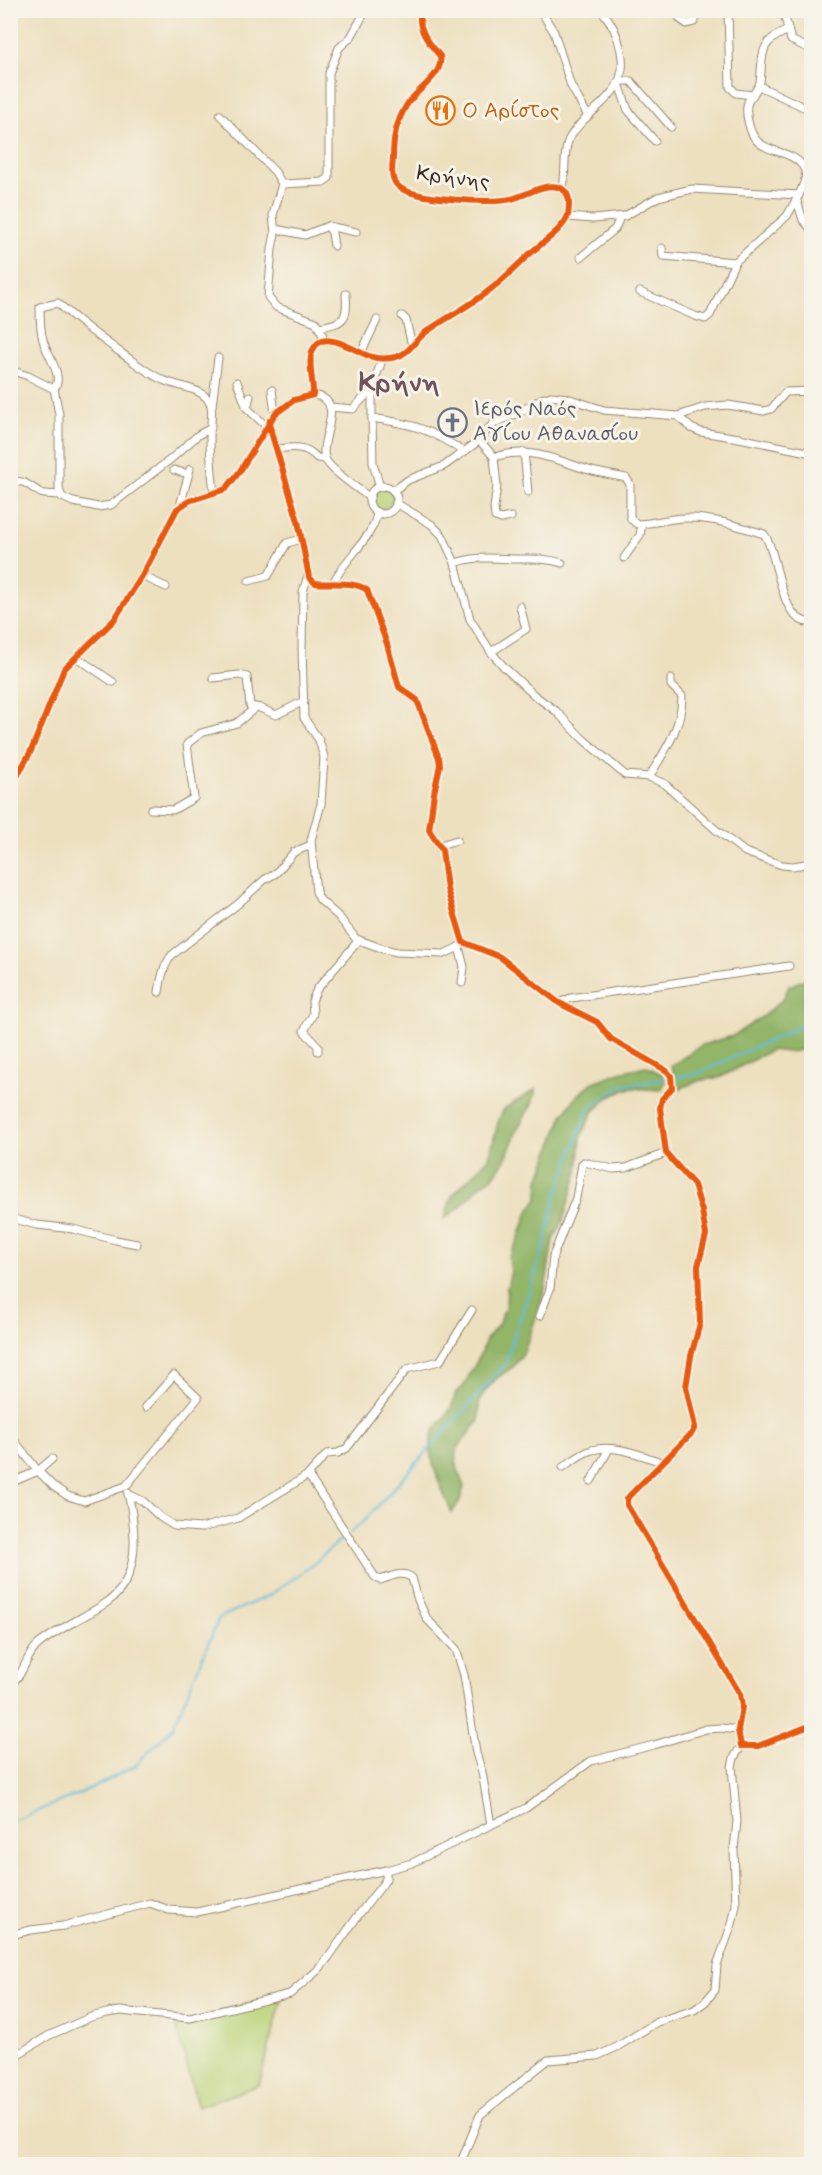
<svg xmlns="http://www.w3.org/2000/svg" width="822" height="2175" font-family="Mynerve,sans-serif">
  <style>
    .green { fill: #b9d378; stroke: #7a7e4b; stroke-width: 1.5 }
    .forest { fill: #92b568; stroke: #667043; stroke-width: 1.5 }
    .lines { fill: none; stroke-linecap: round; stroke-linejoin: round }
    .stream { stroke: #5fbddd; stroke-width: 2 }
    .minor-casing { stroke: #94856e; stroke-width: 9 }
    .minor { stroke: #fff; stroke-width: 7 }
    .cycleway-casing { stroke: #f7f3e8; stroke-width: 10 }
    .cycleway { stroke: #e8590c; stroke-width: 6 }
    .labels { text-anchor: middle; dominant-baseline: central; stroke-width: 6; stroke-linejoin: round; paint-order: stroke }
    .food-label { font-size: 22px; fill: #c56008; stroke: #f7f3e8; text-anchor: start }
    .street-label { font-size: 22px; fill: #3b2a1e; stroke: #f7f3e8 }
    .worship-label { font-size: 22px; fill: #5b616d; stroke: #f7f3e8; text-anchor: start }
    .district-label { font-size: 28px; font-weight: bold; fill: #6e525c; stroke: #f7f3e8 }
  </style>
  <rect width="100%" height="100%" fill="#f7f3e8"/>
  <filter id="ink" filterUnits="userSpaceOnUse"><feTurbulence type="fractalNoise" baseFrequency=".0167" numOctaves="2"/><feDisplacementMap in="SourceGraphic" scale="12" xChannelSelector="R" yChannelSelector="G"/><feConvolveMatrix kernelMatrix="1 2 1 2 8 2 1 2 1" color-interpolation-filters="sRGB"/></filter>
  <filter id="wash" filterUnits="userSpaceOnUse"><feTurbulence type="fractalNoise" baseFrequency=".008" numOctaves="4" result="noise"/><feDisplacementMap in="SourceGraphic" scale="24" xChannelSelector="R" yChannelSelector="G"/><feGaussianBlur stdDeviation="1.35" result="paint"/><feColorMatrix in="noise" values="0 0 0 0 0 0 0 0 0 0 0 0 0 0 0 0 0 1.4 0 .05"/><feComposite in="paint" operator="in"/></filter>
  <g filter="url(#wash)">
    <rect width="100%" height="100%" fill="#ede0bf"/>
    <g class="green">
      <polygon points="382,488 391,490 394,498 390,506 380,511 371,502 375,493"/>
      <polygon points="282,1999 259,2085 198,2107 176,2025"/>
    </g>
    <g class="forest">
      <path d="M805 979H811L812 1048 788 1052 771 1050 721 1077 698 1081 672 1092C675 1082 675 1075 671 1066L702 1045 733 1036 762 1017 783 999 789 986Z"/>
      <path d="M645 1066 662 1074 665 1083 661 1090 630 1088 609 1097 593 1112 581 1137 578 1171 562 1224 553 1240 544 1294 524 1352 513 1367 497 1378 485 1391 479 1402V1421L457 1449 455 1462 464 1487 460 1500 452 1513C444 1493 421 1449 435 1429 445 1414 453 1412 455 1393L463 1387 478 1359 486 1340 498 1325 506 1306 507 1288 511 1271 509 1258 519 1238 527 1214 538 1198 539 1181 563 1115 577 1096 592 1083 617 1073Z"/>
      <polygon points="536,1089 532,1104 520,1124 504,1162 493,1177 481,1185 457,1210 444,1219 452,1196 489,1158 499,1119 504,1109"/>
    </g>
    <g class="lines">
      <g class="stream">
        <polyline points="350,1533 365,1520 504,1366 543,1251 556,1197 588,1109 621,1086 699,1073 812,1021"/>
        <polyline points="10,1822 91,1789 135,1766 173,1727 219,1618 270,1595 312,1565 345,1536"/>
      </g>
    </g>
  </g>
  <g filter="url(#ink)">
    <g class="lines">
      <defs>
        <g id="minor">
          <polyline points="425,10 446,15 459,10"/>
          <polyline points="540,10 554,32 571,86 588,116"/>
          <polyline points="676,10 680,19 687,24 694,22 700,10"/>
          <polyline points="728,10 730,87 736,93 753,95"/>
          <polyline points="783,10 791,40 812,50"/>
          <path d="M788 30C780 34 770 38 766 46 760 56 762 71 760 82 758 90 751 95 748 102 744 112 750 134 757 141 769 153 791 151 802 165 810 175 803 184 799 195"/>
          <polyline points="620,81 631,81 671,127"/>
          <polyline points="619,84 628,110 655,141"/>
          <polyline points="759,86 812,111"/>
          <polyline points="220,115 275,172 282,184"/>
          <path d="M563 189C566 175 563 151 569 139 587 106 631 97 621 51 618 35 612 22 601 10"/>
          <polyline points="797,201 803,220 812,230"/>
          <polyline points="567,217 593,219 625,216 658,197 692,189 799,195 787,216 735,262 710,315 705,319 695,316 640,292"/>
          <polyline points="328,226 332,233 334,246"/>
          <polyline points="275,229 305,235 328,226 356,232"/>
          <polyline points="662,248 663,256 735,262"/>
          <polyline points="581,257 615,229 620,217"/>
          <polyline points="402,316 406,320 412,346"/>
          <path d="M319 327C344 323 348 320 346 294"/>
          <polyline points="325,340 316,322 276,307 268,297 272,249 275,233 273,215 282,184 323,182 329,178 329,73 339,48 351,37 366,10"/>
          <polyline points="361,353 377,320"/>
          <path d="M383 358 372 387V418C413 424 430 429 464 452"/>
          <polyline points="10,370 28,376 54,389"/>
          <polyline points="237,382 247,408"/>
          <polyline points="272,390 275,414"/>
          <path d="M313 395C349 400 318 439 325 458 328 469 360 490 370 498"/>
          <polyline points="250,396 247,408 266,426"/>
          <polyline points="212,406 218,358"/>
          <polyline points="330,407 353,409 372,389"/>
          <polyline points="678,416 705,407 728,405 764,411 771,409 786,392 812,391"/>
          <polyline points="372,418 373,463 380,487"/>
          <path d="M270 420 271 432 298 521 309 577 315 583C332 585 352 580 367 590L387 644 399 687 417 700 439 758 440 765 434 793 429 830 442 850 447 889 463 942 500 957 559 1003 597 1022 611 1039 667 1071 671 1076 672 1088 662 1099 660 1108 666 1153 694 1185 702 1211 706 1235 698 1266 700 1323 691 1356 686 1387 695 1427 692 1433 630 1495 627 1499V1505L740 1694 742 1707 738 1730 741 1746H758L812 1725"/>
          <path d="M211 428 198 435 171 459 111 505 98 507 73 502 62 497 59 489V414L54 389C65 376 46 354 43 340 40 330 40 317 40 307L58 303C78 322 98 336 120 352 134 362 147 373 163 380 176 387 205 387 211 405 213 414 210 427 210 437 210 456 212 474 214 493"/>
          <path d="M479 440 494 457C531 446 555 460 589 470 602 474 614 475 626 478L630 484V515L631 519 637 524C653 524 669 518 685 518 711 517 739 526 764 534 779 553 779 626 812 622"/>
          <path d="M277 449C293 447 306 445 317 458L325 459"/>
          <polyline points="524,452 528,492"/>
          <polyline points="494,457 497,486 494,508 495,517 501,519 511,517"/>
          <polyline points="174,470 188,474"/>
          <path d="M10 483C25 478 29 487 41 493 46 495 54 494 60 495"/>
          <circle cx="383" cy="500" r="14"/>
          <polyline points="393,491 408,480 444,466 476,443 488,429 495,423 520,412 541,399 551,396 567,398 604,410 678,416 691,428 701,432 739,438 812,453"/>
          <polyline points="396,503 431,524 442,535 455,563 470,619 491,652 505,668 534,695 556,711 583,739 625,775 649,777 665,784 715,829 745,852 782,865 793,866 812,863"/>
          <polyline points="180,506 190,469"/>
          <polyline points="624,558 640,535 642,524"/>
          <path d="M455 563C475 556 494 558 516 559 532 559 546 558 562 563"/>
          <polyline points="308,575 303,592 302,648 304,718 319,740 324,757 321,804 311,840 316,892 320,900 339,917 356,939 384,949 397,952 444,954 459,947 463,942"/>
          <polyline points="142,576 166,587"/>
          <polyline points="249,581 268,576 287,543 302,539"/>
          <path d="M333 583C344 559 375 536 377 512"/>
          <polyline points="491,652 526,629 520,606"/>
          <polyline points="76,657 113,682"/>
          <polyline points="213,678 239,675 247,677 250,706 260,708 276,715 304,701"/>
          <path d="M649 777C665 751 682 727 682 696L671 685V679"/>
          <path d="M10 789 31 751 64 669 114 620 142 576 177 509 189 501 226 489 240 471 275 414 294 400 313 395C314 380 304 355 318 343 330 333 357 352 369 356 377 359 387 359 396 357 409 354 415 340 426 332 446 318 468 307 487 292 504 280 518 264 534 250 545 241 560 231 567 218 569 214 569 206 569 200 568 194 565 189 558 187 543 183 525 196 511 199 493 204 412 199 399 187 390 179 392 169 393 158 393 138 396 123 406 106 415 90 444 76 440 56 429 43 416 29 421 10"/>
          <polyline points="151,809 173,810 194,798 187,744 201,733 237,723 255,708"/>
          <polyline points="440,845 457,840"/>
          <polyline points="459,947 464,967 462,983"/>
          <path d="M159 992C161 979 163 966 172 955L238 904 264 880 276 873 294 852 311 845"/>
          <polyline points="559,1003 571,998 789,966"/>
          <polyline points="318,1051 318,1046 304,1031 313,1014 312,1001 317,989 359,940"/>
          <polyline points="10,1218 37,1225 73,1229 116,1240 137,1244"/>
          <polyline points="540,1316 550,1289 553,1256 576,1198 582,1164 584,1162 613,1169 626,1168 666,1153"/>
          <polyline points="10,1435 38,1471 53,1486 68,1496 84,1501 126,1486 198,1398 174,1375 146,1407"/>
          <path d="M563 1467C572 1461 582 1453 592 1450 614 1444 641 1455 661 1462"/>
          <path d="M308 1475 375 1577 380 1580C391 1577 402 1570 412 1578L418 1600 427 1619 456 1649 464 1675 476 1753 482 1772 491 1825"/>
          <polyline points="591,1481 609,1449"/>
          <polyline points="10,1483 38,1471 52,1459"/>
          <polyline points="128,1494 143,1501 160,1517 174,1526 201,1528 238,1518 308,1475 327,1454 338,1453 347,1448 407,1369 440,1361 472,1310"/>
          <path d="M10 1684C25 1675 25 1655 39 1644 59 1628 85 1617 106 1603 142 1579 136 1529 128 1493"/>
          <polyline points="10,1935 31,1930 63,1926 150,1903 169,1910 197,1912 386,1870 412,1863 526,1808 591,1761 654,1745 706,1729 721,1728 738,1730"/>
          <polyline points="10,2059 48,2036 91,2017 107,2013 120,2011 190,2018 290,1994 318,1970 328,1958 357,1917 382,1885 386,1879 386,1870"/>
          <polyline points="446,2164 461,2162 480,2115 548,2060 597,2056 617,2047 657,2022 694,2010 705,2002 715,1990 717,1965 732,1924 736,1905 734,1850 737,1821 732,1767 734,1758 741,1746"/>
        </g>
      </defs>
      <use href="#minor" class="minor-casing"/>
      <use href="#minor" class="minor"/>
      <defs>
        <g id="cycleway">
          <path d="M270 420 271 432 298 521 309 577 315 583C332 585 352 580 367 590L387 644 399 687 417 700 439 758 440 765 434 793 429 830 442 850 447 889 463 942 500 957 559 1003 597 1022 611 1039 667 1071 671 1076 672 1088 662 1099 660 1108 666 1153 694 1185 702 1211 706 1235 698 1266 700 1323 691 1356 686 1387 695 1427 692 1433 630 1495 627 1499V1505L740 1694 742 1707 738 1730 741 1746H758L812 1725"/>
          <path d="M10 789 31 751 64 669 114 620 142 576 177 509 189 501 226 489 240 471 275 414 294 400 313 395C314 380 304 355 318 343 330 333 357 352 369 356 377 359 387 359 396 357 409 354 415 340 426 332 446 318 468 307 487 292 504 280 518 264 534 250 545 241 560 231 567 218 569 214 569 206 569 200 568 194 565 189 558 187 543 183 525 196 511 199 493 204 412 199 399 187 390 179 392 169 393 158 393 138 396 123 406 106 415 90 444 76 440 56 429 43 416 29 421 10"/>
        </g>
      </defs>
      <use href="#cycleway" class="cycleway-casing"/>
      <use href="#cycleway" class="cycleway"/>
    </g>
  </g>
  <defs>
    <symbol id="restaurant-ring" viewBox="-11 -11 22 22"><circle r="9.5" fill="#f7f3e8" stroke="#e8710a" stroke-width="1.5"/><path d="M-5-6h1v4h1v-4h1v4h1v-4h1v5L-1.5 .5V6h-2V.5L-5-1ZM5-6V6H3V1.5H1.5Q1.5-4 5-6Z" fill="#e8710a"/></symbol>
    <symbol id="church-ring" viewBox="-11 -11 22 22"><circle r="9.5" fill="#f7f3e8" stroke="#6b7280" stroke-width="1.5"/><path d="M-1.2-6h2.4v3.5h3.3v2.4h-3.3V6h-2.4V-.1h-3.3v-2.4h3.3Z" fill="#6b7280"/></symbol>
  </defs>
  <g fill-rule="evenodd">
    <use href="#restaurant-ring" x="424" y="94" width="33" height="33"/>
    <use href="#church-ring" x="436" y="406" width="33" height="33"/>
  </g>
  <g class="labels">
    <g class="food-label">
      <text x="462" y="111">Ο Αρίστος</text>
    </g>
    <g class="street-label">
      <text transform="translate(453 178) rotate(7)">Κρήνης</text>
    </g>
    <g class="worship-label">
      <text x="473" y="409">Ιερός Ναός<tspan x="473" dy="25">Αγίου Αθανασίου</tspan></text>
    </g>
    <g class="district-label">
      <text x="399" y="383">Κρήνη</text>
    </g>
  </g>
  <rect width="822" height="2175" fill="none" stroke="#f7f3e8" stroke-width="36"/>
</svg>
